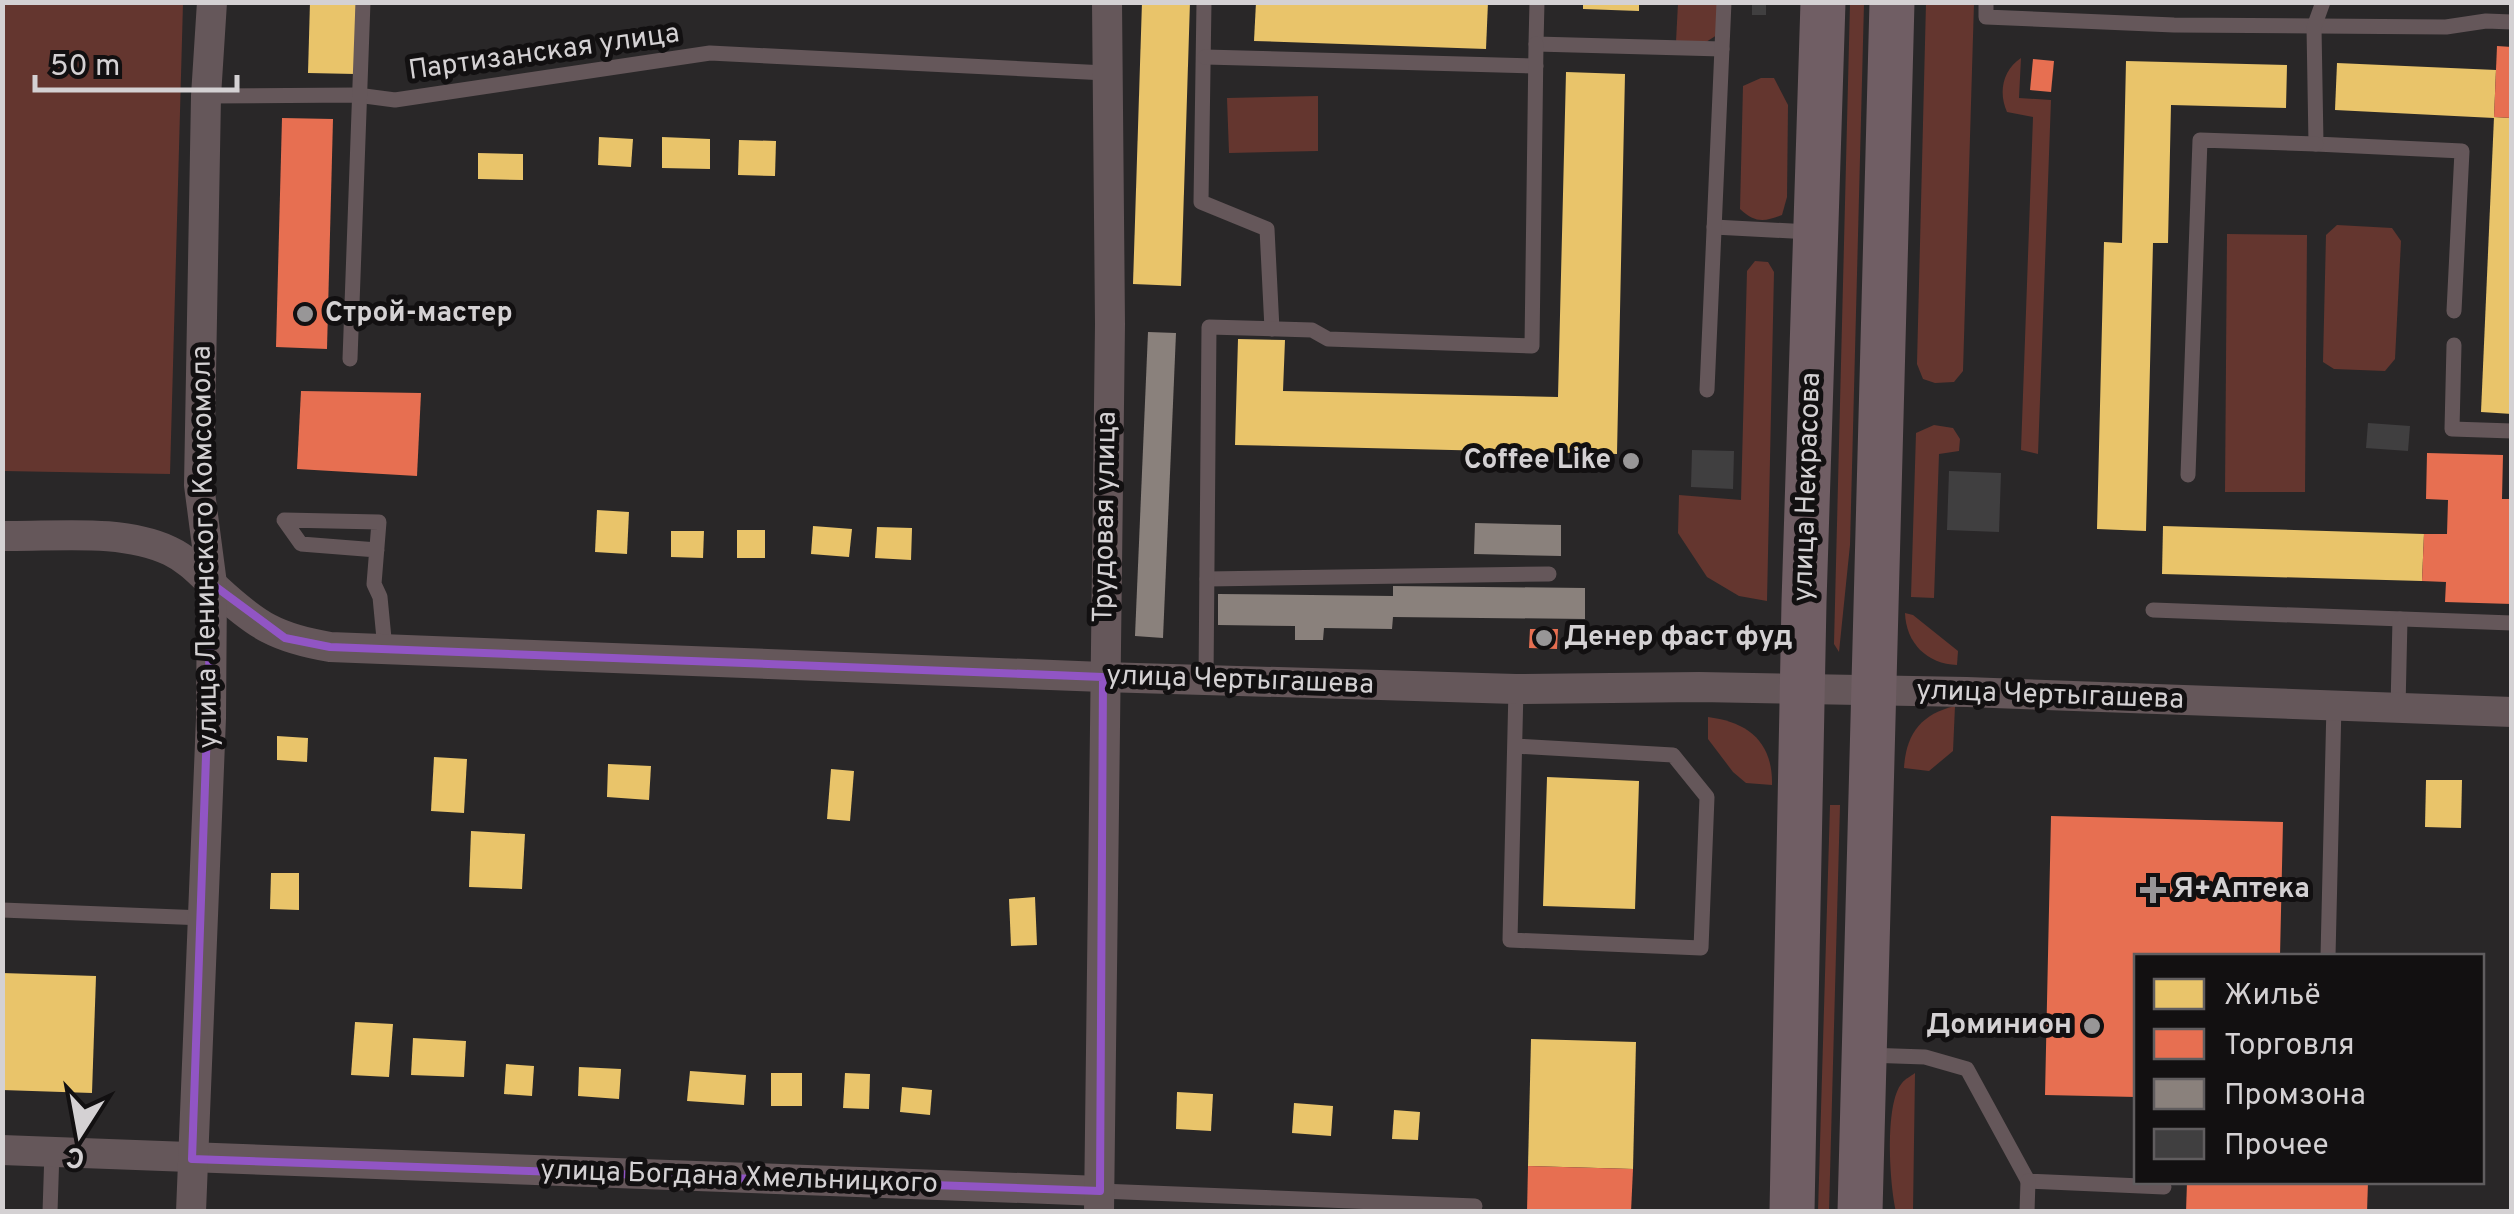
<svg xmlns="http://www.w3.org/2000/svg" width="2514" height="1214" font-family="Overpass,sans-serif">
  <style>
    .green { fill: #64362f }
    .homes { fill: #e9c46a }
    .shops { fill: #e76f51 }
    .industry { fill: #8a817c }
    .building { fill: #403f40 }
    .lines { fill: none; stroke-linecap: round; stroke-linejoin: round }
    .service { stroke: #65575a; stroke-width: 15 }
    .minor { stroke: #65575a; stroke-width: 30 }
    .primary { stroke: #705e64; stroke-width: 45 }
    .marked { fill: none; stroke: #9155c4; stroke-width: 8; stroke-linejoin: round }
    .poi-dot { fill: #989697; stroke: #121011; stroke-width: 4 }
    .labels { text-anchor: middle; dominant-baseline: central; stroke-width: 10; stroke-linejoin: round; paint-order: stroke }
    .street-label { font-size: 28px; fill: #d4d1d3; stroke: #121011 }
    .poi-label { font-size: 28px; font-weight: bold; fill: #d4d1d3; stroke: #121011; text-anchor: start }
  </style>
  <rect width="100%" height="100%" fill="#292728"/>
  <g class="green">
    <polygon points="3,2 183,3 170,474 3,471"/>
    <polygon points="1678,3 1718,3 1717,35 1706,42 1676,42"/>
    <polygon points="1864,3 1850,545 1839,652 1834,644 1850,3"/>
    <polygon points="1926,3 1974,3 1963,371 1954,382 1935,383 1923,379 1917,364"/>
    <path d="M2021 58 2019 98 2051 100 2038 454 2021 450 2033 117 2007 112C1998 92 2003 70 2021 58Z"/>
    <path d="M1761 78H1774L1788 105 1787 197 1782 215C1764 222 1755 223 1740 209L1743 86Z"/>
    <polygon points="1318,96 1318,151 1229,153 1227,98"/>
    <polygon points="2337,225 2392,228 2401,241 2395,359 2385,371 2334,369 2323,362 2326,235"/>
    <polygon points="2227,234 2307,235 2305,492 2225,492"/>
    <polygon points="1755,261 1768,262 1774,272 1767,601 1739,596 1707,577 1678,533 1679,495 1741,500 1747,271"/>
    <polygon points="1934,425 1953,428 1960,439 1959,451 1939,454 1934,598 1911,597 1916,433"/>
    <path d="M1905 613 1913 615 1958 651 1957 665C1927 664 1906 643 1905 613Z"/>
    <path d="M1955 706 1953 751 1929 771 1904 768C1906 734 1921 714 1955 706Z"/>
    <path d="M1708 717C1747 722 1773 741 1772 785L1746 783 1733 772 1708 739Z"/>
    <polygon points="1830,805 1840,805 1829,1211 1818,1212"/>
    <path d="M1915 1073 1913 1211H1896C1890 1186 1884 1104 1902 1083 1905 1079 1911 1076 1915 1073Z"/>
  </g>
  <g class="homes">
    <polygon points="310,2 356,2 355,74 308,73"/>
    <polygon points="1142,2 1190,2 1181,286 1133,284"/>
    <polygon points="1256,2 1488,2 1486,49 1254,41"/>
    <polygon points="1583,2 1639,2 1639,11 1583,9"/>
    <polygon points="2126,61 2287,65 2286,108 2171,105 2168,243 2153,243 2146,531 2097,529 2104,242 2122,243"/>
    <polygon points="2337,63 2496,70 2494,118 2335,110"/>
    <polygon points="1566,72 1625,74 1617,454 1235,445 1238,339 1285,340 1283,391 1558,397"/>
    <polygon points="2494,117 2512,118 2512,414 2481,412"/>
    <polygon points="599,137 633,139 631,167 598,165"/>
    <polygon points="662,137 710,139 710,169 662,168"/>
    <polygon points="739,140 776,141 775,176 738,175"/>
    <polygon points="478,153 523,154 523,180 478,179"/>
    <polygon points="597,510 629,512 627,554 595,552"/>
    <polygon points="813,526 852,529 849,557 811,554"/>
    <polygon points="2163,526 2424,534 2422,581 2162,574"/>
    <polygon points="877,527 912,528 911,560 875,558"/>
    <rect x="737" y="530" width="28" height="28"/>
    <polygon points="671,531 704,531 703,558 671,557"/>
    <polygon points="277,736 308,738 307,762 277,760"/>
    <polygon points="434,757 467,759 464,813 431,811"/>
    <polygon points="608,764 651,766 649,800 607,797"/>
    <polygon points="831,769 854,771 850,821 827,819"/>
    <polygon points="1547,777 1639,781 1635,909 1543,906"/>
    <polygon points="2426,780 2462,780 2461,828 2425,827"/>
    <polygon points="471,831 525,834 522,889 469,887"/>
    <polygon points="271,873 299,873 299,910 270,909"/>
    <polygon points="1035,897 1037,945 1011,946 1009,899"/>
    <polygon points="2,973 96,976 92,1093 2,1090"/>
    <polygon points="355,1022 393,1024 389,1077 351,1075"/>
    <polygon points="413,1038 466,1041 464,1077 411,1075"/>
    <polygon points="1531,1039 1636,1042 1633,1169 1528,1166"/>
    <polygon points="506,1064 534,1066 532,1096 504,1094"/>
    <polygon points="579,1067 621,1069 619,1099 578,1096"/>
    <polygon points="690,1071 746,1075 744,1105 687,1101"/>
    <rect x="771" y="1073" width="31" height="33"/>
    <polygon points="845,1073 870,1074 869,1109 843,1108"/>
    <polygon points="902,1087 932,1090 930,1115 900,1112"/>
    <polygon points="1177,1092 1213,1094 1211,1131 1176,1129"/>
    <polygon points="1294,1103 1333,1106 1331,1136 1292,1133"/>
    <polygon points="1394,1110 1420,1112 1418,1140 1392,1139"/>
  </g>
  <g class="shops">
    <polygon points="2497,46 2512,47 2512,118 2494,117"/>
    <polygon points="2033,59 2054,61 2051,92 2030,90"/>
    <polygon points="282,118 333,119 327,349 276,347"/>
    <polygon points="301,391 421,393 417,476 297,469"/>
    <polygon points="2427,453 2503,455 2502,499 2512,499 2512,604 2445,602 2446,582 2422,581 2424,534 2447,534 2448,500 2426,499"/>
    <polygon points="1530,629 1558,629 1557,649 1529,648"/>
    <polygon points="2051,816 2283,822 2280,956 2136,956 2136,1097 2045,1095"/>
    <polygon points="1528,1166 1633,1169 1631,1212 1527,1212"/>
    <polygon points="2187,1182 2368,1182 2367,1212 2186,1212"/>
  </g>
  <g class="industry">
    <polygon points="1148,332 1176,333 1163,638 1135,636"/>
    <polygon points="1475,523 1561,525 1561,556 1474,554"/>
    <polygon points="1393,586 1585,588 1585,619 1393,617 1392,629 1324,628 1323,640 1295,640 1295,626 1218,625 1218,594 1393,596"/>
  </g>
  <g class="building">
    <rect x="1752" y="2" width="14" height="13"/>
    <polygon points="2368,423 2410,426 2408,451 2366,448"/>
    <polygon points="1692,450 1734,451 1733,489 1691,487"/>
    <polygon points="1949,471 2001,473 1999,532 1947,530"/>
  </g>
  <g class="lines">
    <g class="service">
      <polyline points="1204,2 1201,202 1267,229 1272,329"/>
      <polyline points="1537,2 1536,44 1722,49"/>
      <polyline points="1986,2 1986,17 2174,25 2446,27 2486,21 2512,22"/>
      <polyline points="2323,2 2314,27 2316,144 2462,151 2454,311"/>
      <polyline points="1205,57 1536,66"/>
      <polyline points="206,96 357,95 395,100 710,53 1106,73"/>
      <polyline points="1714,227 1810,232"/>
      <polyline points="2454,345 2452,429 2512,431"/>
      <polyline points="350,359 363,2"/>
      <polyline points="1707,390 1724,2"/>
      <polyline points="2188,475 2200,140 2316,144"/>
      <polyline points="377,550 301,544 284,520 379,522 374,584 380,597 385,649"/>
      <polyline points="1207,579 1549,574"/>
      <polyline points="2153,610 2512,623"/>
      <polyline points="1206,680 1209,327 1312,330 1328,339 1532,346 1536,44"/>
      <polyline points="2398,708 2400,619"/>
      <polyline points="1515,746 1673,755 1707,797 1701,948 1510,940 1516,689"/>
      <polyline points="2,910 204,918"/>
      <polyline points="2328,956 2334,705"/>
      <polyline points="1866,1055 1925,1057 1967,1069 2028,1181 2164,1187"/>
      <polyline points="1100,1191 1475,1206"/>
      <polyline points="50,1212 52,1151"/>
      <polyline points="2027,1212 2028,1181"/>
    </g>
    <g class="minor">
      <path d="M2 536C55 537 121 528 170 551 189 560 202 575 217 589 257 626 277 638 330 647L1103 677 1516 689 1699 687 1967 692 2512 712"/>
      <polyline points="2,1150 1100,1191"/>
      <polyline points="191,1212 211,718 212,584 199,485 206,96 212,2"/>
      <polyline points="1099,1212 1110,324 1107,2"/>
    </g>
    <g class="primary">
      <polyline points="1792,1212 1804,602 1823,2"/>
      <polyline points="1860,1212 1892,2"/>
    </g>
  </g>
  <path class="marked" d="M212 584 285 638 330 647 1103 677 1100 1191 192 1159Z"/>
  <g class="poi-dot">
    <circle cx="305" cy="314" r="10"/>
    <circle cx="1631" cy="461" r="10"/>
    <circle cx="1544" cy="638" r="10"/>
    <path d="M2148 875h10v10h10v10h-10v10h-10v-10h-10v-10h10z"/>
    <circle cx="2092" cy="1026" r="10"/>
  </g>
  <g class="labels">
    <g class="street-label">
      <text transform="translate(544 53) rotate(-8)">Партизанская улица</text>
      <text transform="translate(1808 487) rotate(-88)">улица Некрасова</text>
      <text transform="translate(1106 517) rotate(-89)">Трудовая улица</text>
      <text transform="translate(206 547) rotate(-91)">улица Ленинского Комсомола</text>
      <text transform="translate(1240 681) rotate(2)">улица Чертыгашева</text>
      <text transform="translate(2050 696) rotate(2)">улица Чертыгашева</text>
      <text transform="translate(739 1178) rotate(2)">улица Богдана Хмельницкого</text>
    </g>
    <g class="poi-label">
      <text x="325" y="314">Строй-мастер</text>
      <text x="1611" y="461" text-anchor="end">Coffee Like</text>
      <text x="1564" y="638">Денер фаст фуд</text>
      <text x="2173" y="890">Я+Аптека</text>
      <text x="2072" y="1026" text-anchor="end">Доминион</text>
    </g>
  </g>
  <rect width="2514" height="1214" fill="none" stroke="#d4d1d3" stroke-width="10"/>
  <rect x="2134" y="954" width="350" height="230" fill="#121011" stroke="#605d5f" stroke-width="2.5"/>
  <rect x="2154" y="979" width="50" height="30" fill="#e9c46a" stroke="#605d5f" stroke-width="2.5"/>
  <text x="2224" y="1004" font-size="30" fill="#d4d1d3">Жильё</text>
  <rect x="2154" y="1029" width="50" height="30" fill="#e76f51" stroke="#605d5f" stroke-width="2.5"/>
  <text x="2224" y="1054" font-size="30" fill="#d4d1d3">Торговля</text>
  <rect x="2154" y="1079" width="50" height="30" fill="#8a817c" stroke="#605d5f" stroke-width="2.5"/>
  <text x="2224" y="1104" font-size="30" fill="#d4d1d3">Промзона</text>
  <rect x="2154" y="1129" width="50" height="30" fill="#403f40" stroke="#605d5f" stroke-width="2.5"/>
  <text x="2224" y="1154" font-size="30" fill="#d4d1d3">Прочее</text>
  <g transform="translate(80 1134) rotate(191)" stroke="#121011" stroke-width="8" paint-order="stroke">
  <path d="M0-8L18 38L0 25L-18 38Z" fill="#d4d1d3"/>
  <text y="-15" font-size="28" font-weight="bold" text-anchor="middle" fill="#d4d1d3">С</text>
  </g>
  <path d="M35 75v15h202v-15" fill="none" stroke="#d4d1d3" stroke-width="5"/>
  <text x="50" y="75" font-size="30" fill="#d4d1d3" stroke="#121011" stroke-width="8" paint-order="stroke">50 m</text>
</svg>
